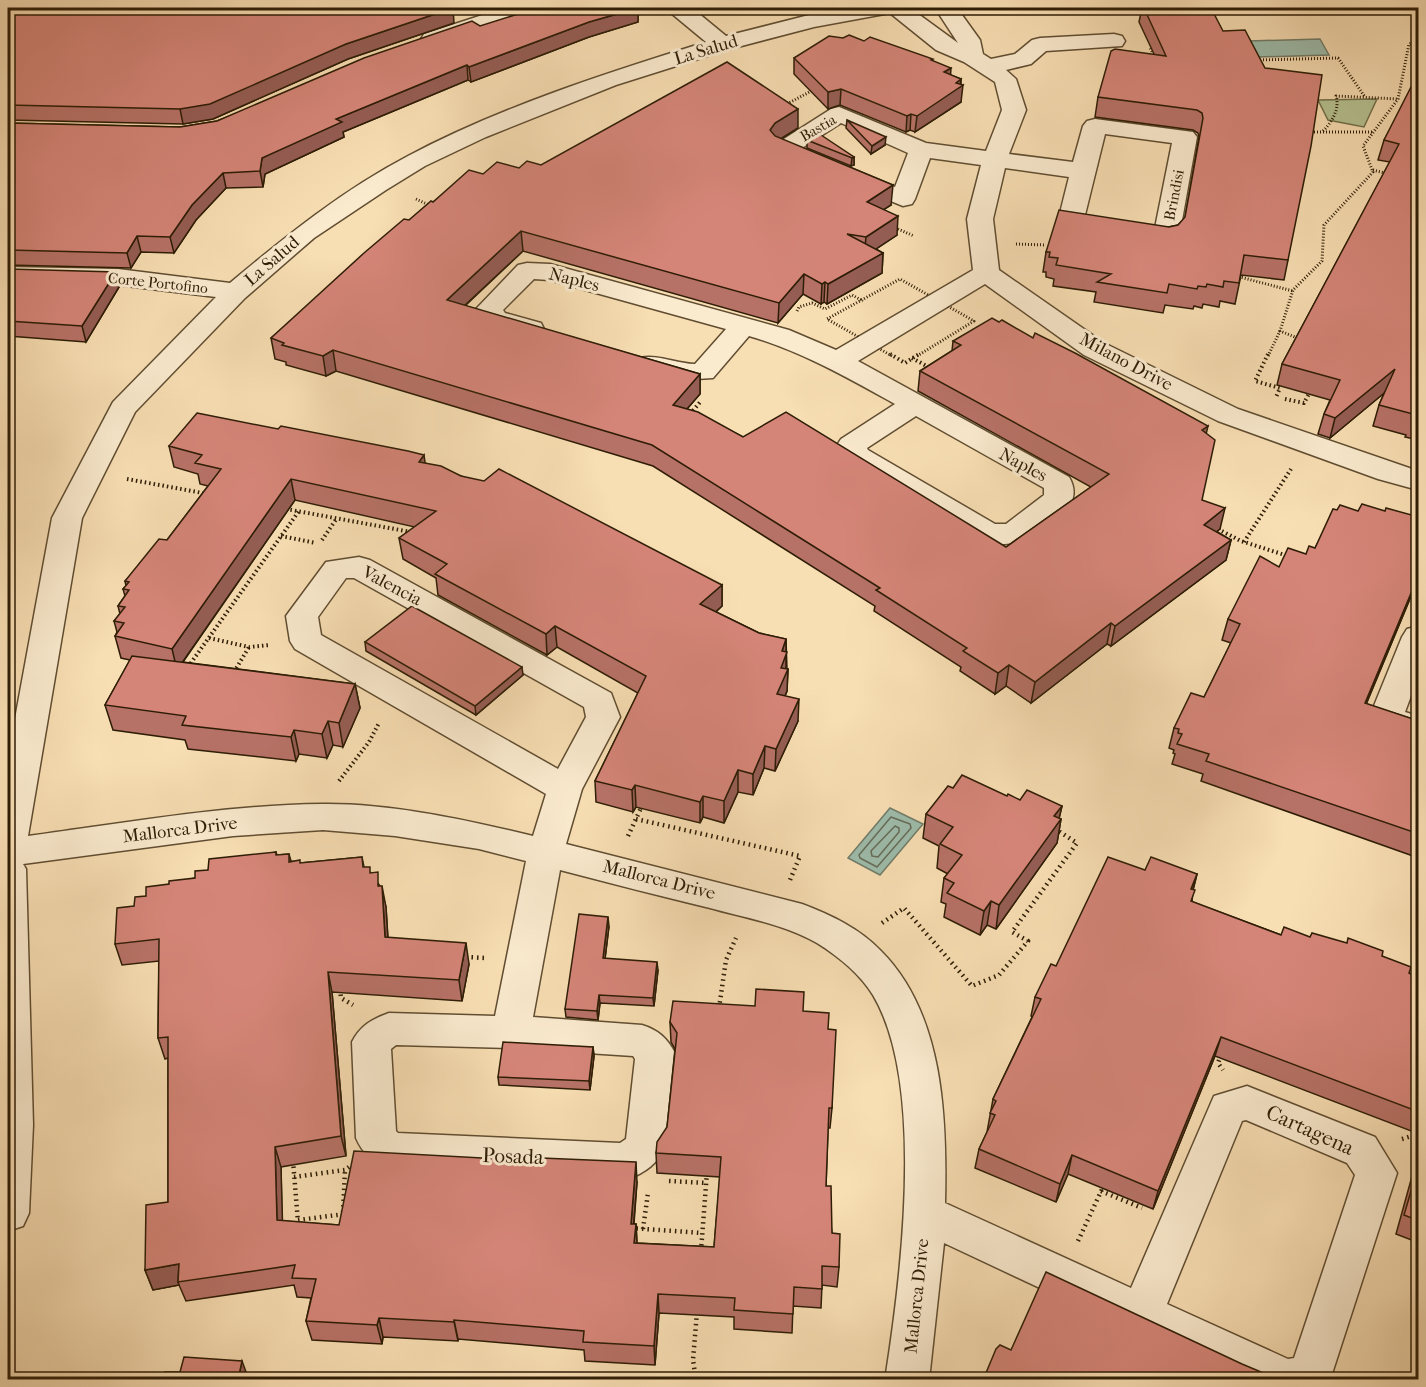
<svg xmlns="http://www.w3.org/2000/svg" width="1426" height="1387" font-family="'IM FELL French Canon',serif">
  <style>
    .green { fill: #b6c292; stroke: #72704c; stroke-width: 1.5 }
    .water { fill: #9dbcab; stroke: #717c69; stroke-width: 1.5 }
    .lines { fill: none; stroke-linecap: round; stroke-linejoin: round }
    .shore { stroke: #666c58; stroke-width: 1.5 }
    .minor-casing { stroke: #604d31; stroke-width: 3 }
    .path-far2 { stroke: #2e1d06; stroke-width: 3; stroke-dasharray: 1 2; stroke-linecap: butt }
    .path-far1 { stroke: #2e1d06; stroke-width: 4; stroke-dasharray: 1.5 3; stroke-linecap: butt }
    .path { stroke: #2e1d06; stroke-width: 4.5; stroke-dasharray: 1.5 4; stroke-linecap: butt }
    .minor { fill: #faeace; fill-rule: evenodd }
    .wall { fill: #b77267; stroke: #2e1d06; stroke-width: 1.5 }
    .shaded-wall { fill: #955d54; stroke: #2e1d06; stroke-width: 1.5 }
    .building { fill: #d58578; stroke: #2e1d06; stroke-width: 1.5 }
    .labels { text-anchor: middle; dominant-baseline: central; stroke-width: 6; stroke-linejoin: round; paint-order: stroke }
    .far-street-label { font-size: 15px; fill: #2e1d06; stroke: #faeace }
    .street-label { font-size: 18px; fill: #2e1d06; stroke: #faeace }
    .near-street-label { font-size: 21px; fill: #2e1d06; stroke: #faeace }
  </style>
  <rect width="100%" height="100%" fill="#f8deb3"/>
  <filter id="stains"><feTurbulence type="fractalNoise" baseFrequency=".00333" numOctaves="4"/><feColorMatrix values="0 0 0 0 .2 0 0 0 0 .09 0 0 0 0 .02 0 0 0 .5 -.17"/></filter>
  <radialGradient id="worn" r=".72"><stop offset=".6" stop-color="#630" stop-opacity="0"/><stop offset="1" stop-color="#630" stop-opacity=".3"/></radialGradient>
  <polygon class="green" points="1377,99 1364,127 1328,120 1318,100"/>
  <g class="water">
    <polygon points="1320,39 1329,55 1258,57 1250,41"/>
    <polygon points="890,808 923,824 880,875 848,858"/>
  </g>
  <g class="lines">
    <g class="shore">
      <polygon points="891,817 910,824 911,828 877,867 860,858 859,855"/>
      <polygon points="895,826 899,828 899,832 878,857 872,856 871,851"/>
    </g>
    <defs>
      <g id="minor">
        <polygon points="504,8 535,8 532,13 440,44 432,46 424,44 421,39 424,34"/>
        <path d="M669 8H692L726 36 813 14 852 8H910L958 43 935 8H957L980 40 983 54 991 59 1015 54 1032 40 1040 38 1114 34 1122 36 1125 41 1122 46 1046 51 1031 64 1006 70 1016 79 1026 110 1009 154 1073 162 1083 126 1087 121 1095 119 1193 132 1197 137 1179 237 1175 242 1166 245 1061 230 1057 225 1069 177 1005 168 993 219 999 270 1104 343 1238 409 1418 471V490L1378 479 1218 421 1084 355 985 284 858 361 1069 477C1075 487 1075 496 1070 505 1038 530 1022 553 978 541L847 462 837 445 841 439 895 404C848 378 801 351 749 336L713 378 679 380 640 370 636 364 640 358C658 354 677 364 695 364L726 329 549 280 534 279 503 310 505 313 541 323 544 329 541 335 531 337 487 325 476 309 518 265 527 263 550 264 789 330 836 350 973 270 967 219 981 165 930 158 915 199 912 204 903 206 776 154 772 149 776 144 831 109 839 107 926 143 986 151 1002 110 995 82 964 62 936 50 890 13 814 27 730 49 616 85 486 137 425 166 386 190 314 238 245 298 135 412 82 518 28 836C125 823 224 805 322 804 390 803 467 820 533 836L546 794 295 649 290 641 286 616 326 562 359 557 370 560 611 693 620 717 582 789 566 844 802 904C831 915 859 928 881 951 944 1014 947 1119 945 1203L1131 1288 1214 1096 1247 1086 1375 1137 1397 1173 1330 1380H1236L944 1243 929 1380H885C901 1279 926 1084 873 995 860 974 838 956 817 943 784 924 746 918 710 908 660 896 610 883 560 870L533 1017 642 1025C658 1030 667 1038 675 1053L665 1147C657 1164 646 1172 628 1179L389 1168C372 1162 363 1154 356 1138L352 1042C360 1026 372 1019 389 1013L495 1016 526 861 479 849 395 836 323 830 233 836 23 864 26 869 33 1125 29 1213 23 1226 8 1231V757L52 518 113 402 216 297 118 285 8 283V267L118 269 230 283C286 236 343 190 408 156 500 107 607 73 706 42L671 13ZM841 123 908 153 895 187 802 148ZM1105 134 1172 143 1155 228 1084 219ZM916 416 1044 488V495L1006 524H995L868 450 867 448ZM346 578H354L584 707 586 717 558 769 321 635 318 617ZM396 1045 511 1048 633 1056 635 1059 626 1139 620 1143 398 1133 396 1131 391 1049ZM1246 1120 1347 1163 1355 1175 1294 1358 1288 1359 1167 1304 1242 1121Z"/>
        <polygon points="1418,626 1418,677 1405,712 1418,716 1418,740 1374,726 1369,718 1402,637 1407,629"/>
      </g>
    </defs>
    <use href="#minor" class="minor-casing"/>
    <g class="path-far2">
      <polyline points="1155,57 1150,48 1156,47"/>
      <polyline points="1257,60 1338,58 1365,97"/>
      <polyline points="787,104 815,89"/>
      <path d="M1323 131C1332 122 1340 109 1336 96L1398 99"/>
      <polyline points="1308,132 1372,132"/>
      <polyline points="1373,170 1389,174"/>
      <polyline points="416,199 431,206"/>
      <polyline points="898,229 914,236"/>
      <polyline points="1016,244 1045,245"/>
      <polyline points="1236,276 1293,291"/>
      <polyline points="797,311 799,307 812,303 825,309 852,295 863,301"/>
      <polyline points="1300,339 1280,331 1293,290 1322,261 1324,225 1373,172 1363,146 1398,99 1409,44 1418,41"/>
      <polyline points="892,356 827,319 900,279 974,321 917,356"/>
      <polyline points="1268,356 1280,331"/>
    </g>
    <g class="path-far1">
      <polyline points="890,354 905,363 919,354"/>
      <polyline points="1268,354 1255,381 1280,388 1276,397"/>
      <polyline points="912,358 930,368"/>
      <polyline points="1285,399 1304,403 1311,390"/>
      <polyline points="690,414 701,401"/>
      <polyline points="127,479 208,494"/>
      <polyline points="286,509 411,532"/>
      <polyline points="1214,527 1241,541 1288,556"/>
      <polyline points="281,536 316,543"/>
      <polyline points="322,540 337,518"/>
      <polyline points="1244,542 1291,469"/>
      <polyline points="1407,592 1418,596"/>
      <polyline points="209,638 249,647 270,645"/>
      <polyline points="188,667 299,511"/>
      <polyline points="234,672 249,647"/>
      <polyline points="339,781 369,742 379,723"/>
      <polyline points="640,809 642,805"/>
    </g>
    <g class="path">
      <polyline points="636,819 800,856 790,880"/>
      <polyline points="628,836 641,808"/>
      <polyline points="882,923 904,908 972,986 999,975 1028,941 1012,932 1077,843 1057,830"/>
      <polyline points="466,957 485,958"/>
      <polyline points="340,989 341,998 353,1005"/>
      <polyline points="719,1008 726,960 736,938"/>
      <polyline points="1221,1055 1218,1063 1223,1070"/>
      <polyline points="1402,1139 1418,1134"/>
      <polyline points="293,1161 298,1222"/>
      <polyline points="294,1177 345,1170 349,1167"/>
      <polyline points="669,1181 707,1183"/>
      <polyline points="1101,1191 1142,1208"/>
      <polyline points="343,1212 345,1170"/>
      <polyline points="298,1220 345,1214"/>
      <polyline points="631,1228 702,1233"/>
      <polyline points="643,1229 648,1193"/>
      <polyline points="1078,1241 1104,1185"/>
      <polyline points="701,1251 707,1172"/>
      <polyline points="696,1380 693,1360 697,1312"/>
    </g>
    <use href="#minor" class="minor"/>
  </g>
  <g class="wall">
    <polygon points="181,8 454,23 348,59 213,119 183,124 8,120 8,9"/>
    <polygon points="638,8 638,22 589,37 471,82 468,80 343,132 344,137 265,174 263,187 226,188 196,220 174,253 141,252 131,268 8,265 8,123 180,127 217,121 480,26"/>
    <polygon points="1142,8 1211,8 1288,260 1284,280 1241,275 1235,304 1220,301 1219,307 1203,304 1202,308 1194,306 1193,309 1165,305 1163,313 1094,302 1096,292 1053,286 1054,279 1046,277 1046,272 1043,272 1046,252 1178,225 1185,218 1199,137 1198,133 1193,130 1095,117 1098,97 1154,54 1139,22"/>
    <polygon points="843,38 864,41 933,61 950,75 961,79 961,102 915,132 910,130 906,132 840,105 828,109 794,74 794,58"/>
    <polygon points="1419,78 1419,440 1405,437 1406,435 1373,426 1379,405 1384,393 1330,438 1318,434 1324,414 1330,400 1277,385 1282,364 1390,162 1378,160 1384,140"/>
    <polygon points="847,120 885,145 871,154 846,128"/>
    <polygon points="798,128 781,139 891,205 884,209 897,235 876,249 883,253 882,273 827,304 824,302 821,304 803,294 778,323 523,251 465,306 700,374 700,394 687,409 743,437 1006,547 1091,487 918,391 920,371 952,351 953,341 1206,434 1202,500 1220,529 1216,531 1231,540 1226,560 1111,646 1107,644 1031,703 1006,686 995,694 960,671 961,667 874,611 875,606 653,466 336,371 326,376 286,365 286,362 275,359 271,338 409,220 433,202 483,174"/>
    <polygon points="807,140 854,157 854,165 851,166 807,148"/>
    <polygon points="8,269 119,287 86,342 8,336"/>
    <polygon points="169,446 425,463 461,476 722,585 722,606 716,612 759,633 786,639 787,669 788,669 787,691 785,696 798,721 775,771 764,768 753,795 738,792 724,823 703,817 700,823 636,807 633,812 596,802 595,781 638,693 557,647 547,655 438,595 436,578 403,559 399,538 415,527 295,500 183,662 355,684 360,708 343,747 333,745 327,758 299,754 296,761 188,749 185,740 113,730 105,705 130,660 121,658 115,636 117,632 114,621 120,614 118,606 125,596 123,589 126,586 125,581 167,540 208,486 200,484 198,474 174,467"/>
    <polygon points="1337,510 1358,511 1385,511 1419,517 1419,577 1366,704 1419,721 1419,852 1416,857 1201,781 1203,774 1172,764 1175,754 1173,753 1174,750 1169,748 1174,728 1204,697 1231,643 1222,640 1228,619 1279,567 1306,554 1315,548"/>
    <polygon points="365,642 523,675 476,715 366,651"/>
    <polygon points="953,788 1020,800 1062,806 1059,818 1061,819 1057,843 996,929 987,925 980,935 944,917 946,904 941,902 944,878 948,874 937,868 939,846 923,838 926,814"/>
    <polygon points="276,852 277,855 289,854 291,861 300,863 362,857 364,867 371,873 380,886 386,907 388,938 469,964 462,1001 332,992 346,1156 281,1167 282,1221 339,1225 637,1182 634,1224 636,1224 637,1243 714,1247 720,1177 657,1173 656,1153 667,1127 675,1049 671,1042 670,1022 803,1012 828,1029 832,1108 830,1128 828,1128 826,1186 832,1233 839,1267 837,1287 822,1285 821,1308 793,1306 792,1333 734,1329 734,1317 659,1313 655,1365 585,1361 584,1350 458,1339 458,1341 383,1337 382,1344 312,1340 306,1321 311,1298 297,1297 294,1285 186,1301 179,1285 153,1290 145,1270 168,1202 168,1058 165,1059 158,1038 159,961 122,965 115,944 134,906 146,896 169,884 195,878 208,870"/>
    <polygon points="1145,870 1197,874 1193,890 1192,902 1281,935 1310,937 1382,956 1409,973 1419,978 1419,1134 1215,1056 1153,1209 1068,1174 1056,1202 975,1168 979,1149 987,1132 993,1099 1032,1017 1031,1016 1035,997 1056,966"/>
    <polygon points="609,926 605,959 658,970 654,1006 600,1003 598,1020 566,1017 565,1009"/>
    <polygon points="593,1047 594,1056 590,1090 499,1085 498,1077"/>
    <polygon points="1419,1151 1419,1243 1396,1234"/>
  </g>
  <g class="shaded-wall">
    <polygon points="453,8 454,23 348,59 213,119 183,124 180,109 346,44"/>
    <polygon points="638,8 638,22 589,37 471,82 469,67 589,22"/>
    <polygon points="467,65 468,80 343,132 344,137 265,174 263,187 260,171 262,158 336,119"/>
    <polygon points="951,68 950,84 944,72"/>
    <polygon points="961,79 960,87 963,85 961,102 915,132 917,116"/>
    <polygon points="841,89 840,105 828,109 828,92"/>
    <polygon points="798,109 798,128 774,143 770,130 775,123"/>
    <polygon points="911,114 910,130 906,132 907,116"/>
    <polygon points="886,137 885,145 871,154 872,146"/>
    <polygon points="854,157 854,165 851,166 852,158"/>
    <polygon points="223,173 226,188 196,220 174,253 170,237 192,205"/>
    <polygon points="893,185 891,205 866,221 867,202"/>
    <polygon points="898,216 897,235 864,257 866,237"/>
    <polygon points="521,231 523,251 449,320 447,300"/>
    <polygon points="137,236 141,252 131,268 127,253"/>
    <polygon points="883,253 882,273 827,304 828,284"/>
    <polygon points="116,272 119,287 86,342 82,326"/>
    <polygon points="804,274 803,294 778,323 779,303"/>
    <polygon points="825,282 824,302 821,304 822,284"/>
    <polygon points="333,350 336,371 326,376 323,356"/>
    <polygon points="1395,369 1389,389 1330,438 1335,418"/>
    <polygon points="700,374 700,394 673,425 673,405"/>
    <polygon points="1208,426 1203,447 1202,430"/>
    <polygon points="424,455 427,476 419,462"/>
    <polygon points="291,479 295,500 177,670 172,649"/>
    <polygon points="1225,508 1220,529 1199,545 1204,525"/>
    <polygon points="1231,540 1226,560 1111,646 1115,626"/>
    <polygon points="1419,574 1419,577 1358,724 1365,703"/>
    <polygon points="722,585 722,606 700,626 700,604"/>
    <polygon points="1111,623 1107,644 1031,703 1035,682"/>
    <polygon points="555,626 557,647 547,655 546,634"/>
    <polygon points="786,639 786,673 788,669 787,691 777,715 777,694 782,651"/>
    <polygon points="1009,665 1006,686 995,694 998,673"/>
    <polygon points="522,667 523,675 476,715 475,706"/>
    <polygon points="355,684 360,708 343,747 339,723"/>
    <polygon points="799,699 798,721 775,771 776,749"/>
    <polygon points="328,721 333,745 327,758 322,734"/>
    <polygon points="294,730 299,754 296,761 291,737"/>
    <polygon points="765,746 764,768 753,795 753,774"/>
    <polygon points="738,770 738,792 724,823 724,801"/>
    <polygon points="635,785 636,807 633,812 632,790"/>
    <polygon points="703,796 703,817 700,823 700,802"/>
    <polygon points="1062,806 1058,823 1061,819 1057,843 996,929 999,905 1054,816"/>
    <polygon points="1197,874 1192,894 1191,889"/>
    <polygon points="382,886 386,907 389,958 385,937"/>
    <polygon points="991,901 987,925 980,935 984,911"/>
    <polygon points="608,917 609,926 604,967 603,958"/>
    <polygon points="466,943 469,964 462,1001 459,980"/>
    <polygon points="657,962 658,970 654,1006 653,998"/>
    <polygon points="328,972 332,992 346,1156 341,1136"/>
    <polygon points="599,995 600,1003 598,1020 597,1011"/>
    <polygon points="1221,1037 1215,1056 1153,1209 1158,1191"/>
    <polygon points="593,1047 594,1056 590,1090 589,1081"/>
    <polygon points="275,1147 281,1167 283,1240 277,1220"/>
    <polygon points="1072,1155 1068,1174 1056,1202 1060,1184"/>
    <polygon points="636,1162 637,1182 632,1243 631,1224"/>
    <polygon points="636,1224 637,1244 634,1243"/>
    <polygon points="179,1264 178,1282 179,1285 153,1290 145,1270"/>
    <polygon points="658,1294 659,1313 655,1365 654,1346"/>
    <polygon points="379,1318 383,1337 382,1344 377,1325"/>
    <polygon points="454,1320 458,1339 458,1341 454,1322"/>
    <polygon points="242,1361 249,1380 238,1380"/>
  </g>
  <g class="building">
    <polygon points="10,8 453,8 346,44 210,104 180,109 8,105 8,9"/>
    <polygon points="537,8 638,8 589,22 469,67 467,65 336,119 342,122 262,158 260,171 223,173 192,205 170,237 137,236 127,253 8,250 8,123 180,127 217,121 364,58 472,21 480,26"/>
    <polygon points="1144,8 1211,8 1223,31 1245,30 1265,68 1322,75 1311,146 1288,260 1244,255 1239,283 1224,281 1223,287 1207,284 1206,287 1198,286 1197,289 1169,284 1167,293 1097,282 1111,274 1056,265 1058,258 1049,257 1050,252 1046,252 1059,210 1169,227 1178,225 1185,217 1203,118 1202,113 1197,110 1098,97 1111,51 1115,49 1166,56"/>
    <polygon points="849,35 864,41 870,37 933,59 931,60 951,68 944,72 961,79 956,83 963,85 917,116 911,114 907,116 841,89 828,92 794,58 829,36 843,38"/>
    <polygon points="727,62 798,109 775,123 770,130 775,136 893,185 867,202 898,216 866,237 847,234 883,253 828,284 825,282 822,284 804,274 779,303 521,231 447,300 700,374 673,405 698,412 743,437 786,412 1006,547 1109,474 920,371 961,345 953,341 992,318 999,322 1002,320 1033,338 1035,333 1075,353 1208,426 1202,430 1215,440 1202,500 1225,508 1204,525 1231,540 1115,626 1111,623 1035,682 1009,665 998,673 963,651 967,648 876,590 880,588 652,445 333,350 323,356 282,345 284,343 271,338 364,253 404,219 409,220 431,201 433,202 469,170 483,174 497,162 519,168 527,161 541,165"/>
    <polygon points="1419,78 1419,418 1412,416 1413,414 1379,405 1395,369 1335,418 1324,414 1340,380 1282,364 1399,144 1384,140 1411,87 1413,89"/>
    <polygon points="847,120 886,137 872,146"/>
    <polygon points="818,133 854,157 852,158 807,140"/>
    <polygon points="8,269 116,272 82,326 8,321"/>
    <polygon points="197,413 278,429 281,426 408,451 424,455 419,462 441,466 461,476 484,481 499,469 722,585 700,604 759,633 786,639 782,651 787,652 781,668 788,669 777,694 799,699 776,749 765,746 753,774 738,770 724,801 703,796 700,802 635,785 632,790 595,781 646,676 555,626 546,634 435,574 447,564 399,538 436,511 291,479 172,649 115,636 124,623 114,621 125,607 118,606 129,590 123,589 129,582 125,581 159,539 167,540 221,469 195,463 202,455 169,446"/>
    <polygon points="1362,504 1385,511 1386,508 1419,517 1419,574 1365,703 1419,721 1419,834 1206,761 1209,754 1177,744 1182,734 1178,733 1179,729 1174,728 1191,693 1204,697 1240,624 1228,619 1260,556 1279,567 1288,548 1306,554 1309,546 1315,548 1333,509 1337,510 1340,505 1358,511"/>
    <polygon points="412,606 522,667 475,706 365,642"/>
    <polygon points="132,656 355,684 339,723 328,721 322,734 294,730 291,737 182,725 186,716 105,705"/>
    <polygon points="962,775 1007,796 1008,794 1020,800 1027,790 1062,806 1054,816 1061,819 999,905 991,901 984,911 947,893 954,883 944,878 962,855 940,844 953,827 926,814 948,786 953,788"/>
    <polygon points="276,852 276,855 289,854 289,862 300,860 300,863 362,857 363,867 370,867 370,873 378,872 378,886 382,886 385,937 466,943 459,980 328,972 341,1136 275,1147 277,1220 339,1225 354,1151 517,1160 518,1157 636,1162 631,1224 636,1224 634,1243 714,1247 721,1157 656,1153 657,1142 667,1127 677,1033 670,1022 673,1001 755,1006 756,989 804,992 803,1011 829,1013 828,1029 836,1030 832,1108 829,1108 826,1186 831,1186 832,1233 840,1234 839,1267 822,1266 822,1289 794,1287 793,1314 734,1310 735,1298 658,1294 654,1346 583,1342 584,1331 454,1320 454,1322 379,1318 377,1325 306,1321 316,1279 292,1278 295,1265 178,1282 179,1264 145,1270 146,1205 168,1202 168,1037 158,1038 159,939 115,944 117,908 134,906 135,897 146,896 146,887 169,884 169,881 195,878 195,871 208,870 209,859"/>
    <polygon points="1108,857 1145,870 1151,857 1197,874 1191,889 1195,890 1191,901 1281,935 1284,927 1310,937 1312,933 1347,943 1348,938 1383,951 1382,956 1411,967 1409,973 1419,978 1419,1112 1221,1037 1158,1191 1072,1155 1060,1184 979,1149 995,1115 990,1113 996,1101 993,1099 1041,999 1035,997 1051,964 1056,966"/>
    <polygon points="579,914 608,917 603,958 657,962 653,998 599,995 597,1011 565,1009"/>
    <polygon points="503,1042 593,1047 589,1081 498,1077"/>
    <polygon points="1419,1164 1419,1221 1404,1215"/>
    <polygon points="1046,1272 1242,1364 1280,1380 983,1380 996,1349 1000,1345 1011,1350"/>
    <polygon points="184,1357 242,1361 238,1380 162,1380 165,1372 180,1372"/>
  </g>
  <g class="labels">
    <g class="far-street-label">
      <text transform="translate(818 128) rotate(-30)">Bastia</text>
      <text transform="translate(1174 195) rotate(-79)">Brindisi</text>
      <text transform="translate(158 283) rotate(6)">Corte Portofino</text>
    </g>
    <g class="street-label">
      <text transform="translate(706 50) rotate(-17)">La Salud</text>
      <text transform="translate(272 261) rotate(-41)">La Salud</text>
      <text transform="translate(574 280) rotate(14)">Naples</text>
      <text transform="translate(1126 362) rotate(28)">Milano Drive</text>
      <text transform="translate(1023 465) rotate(28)">Naples</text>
      <text transform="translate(392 586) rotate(28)">Valencia</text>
      <text transform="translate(180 830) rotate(-7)">Mallorca Drive</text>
      <text transform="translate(659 880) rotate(14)">Mallorca Drive</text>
      <text transform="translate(917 1296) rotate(-84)">Mallorca Drive</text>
    </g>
    <g class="near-street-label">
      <text transform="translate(1310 1130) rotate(24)">Cartagena</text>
      <text transform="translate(513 1156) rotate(2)">Posada</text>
    </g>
  </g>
  <rect width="1426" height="1387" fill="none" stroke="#f8deb3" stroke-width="30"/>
  <rect x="9" y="9" width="1408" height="1369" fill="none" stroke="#2e1d06" stroke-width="3"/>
  <rect x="15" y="15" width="1396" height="1357" fill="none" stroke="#2e1d06" stroke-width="1.5"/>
  <rect width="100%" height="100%" filter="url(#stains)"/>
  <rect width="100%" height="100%" fill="url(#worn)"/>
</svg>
